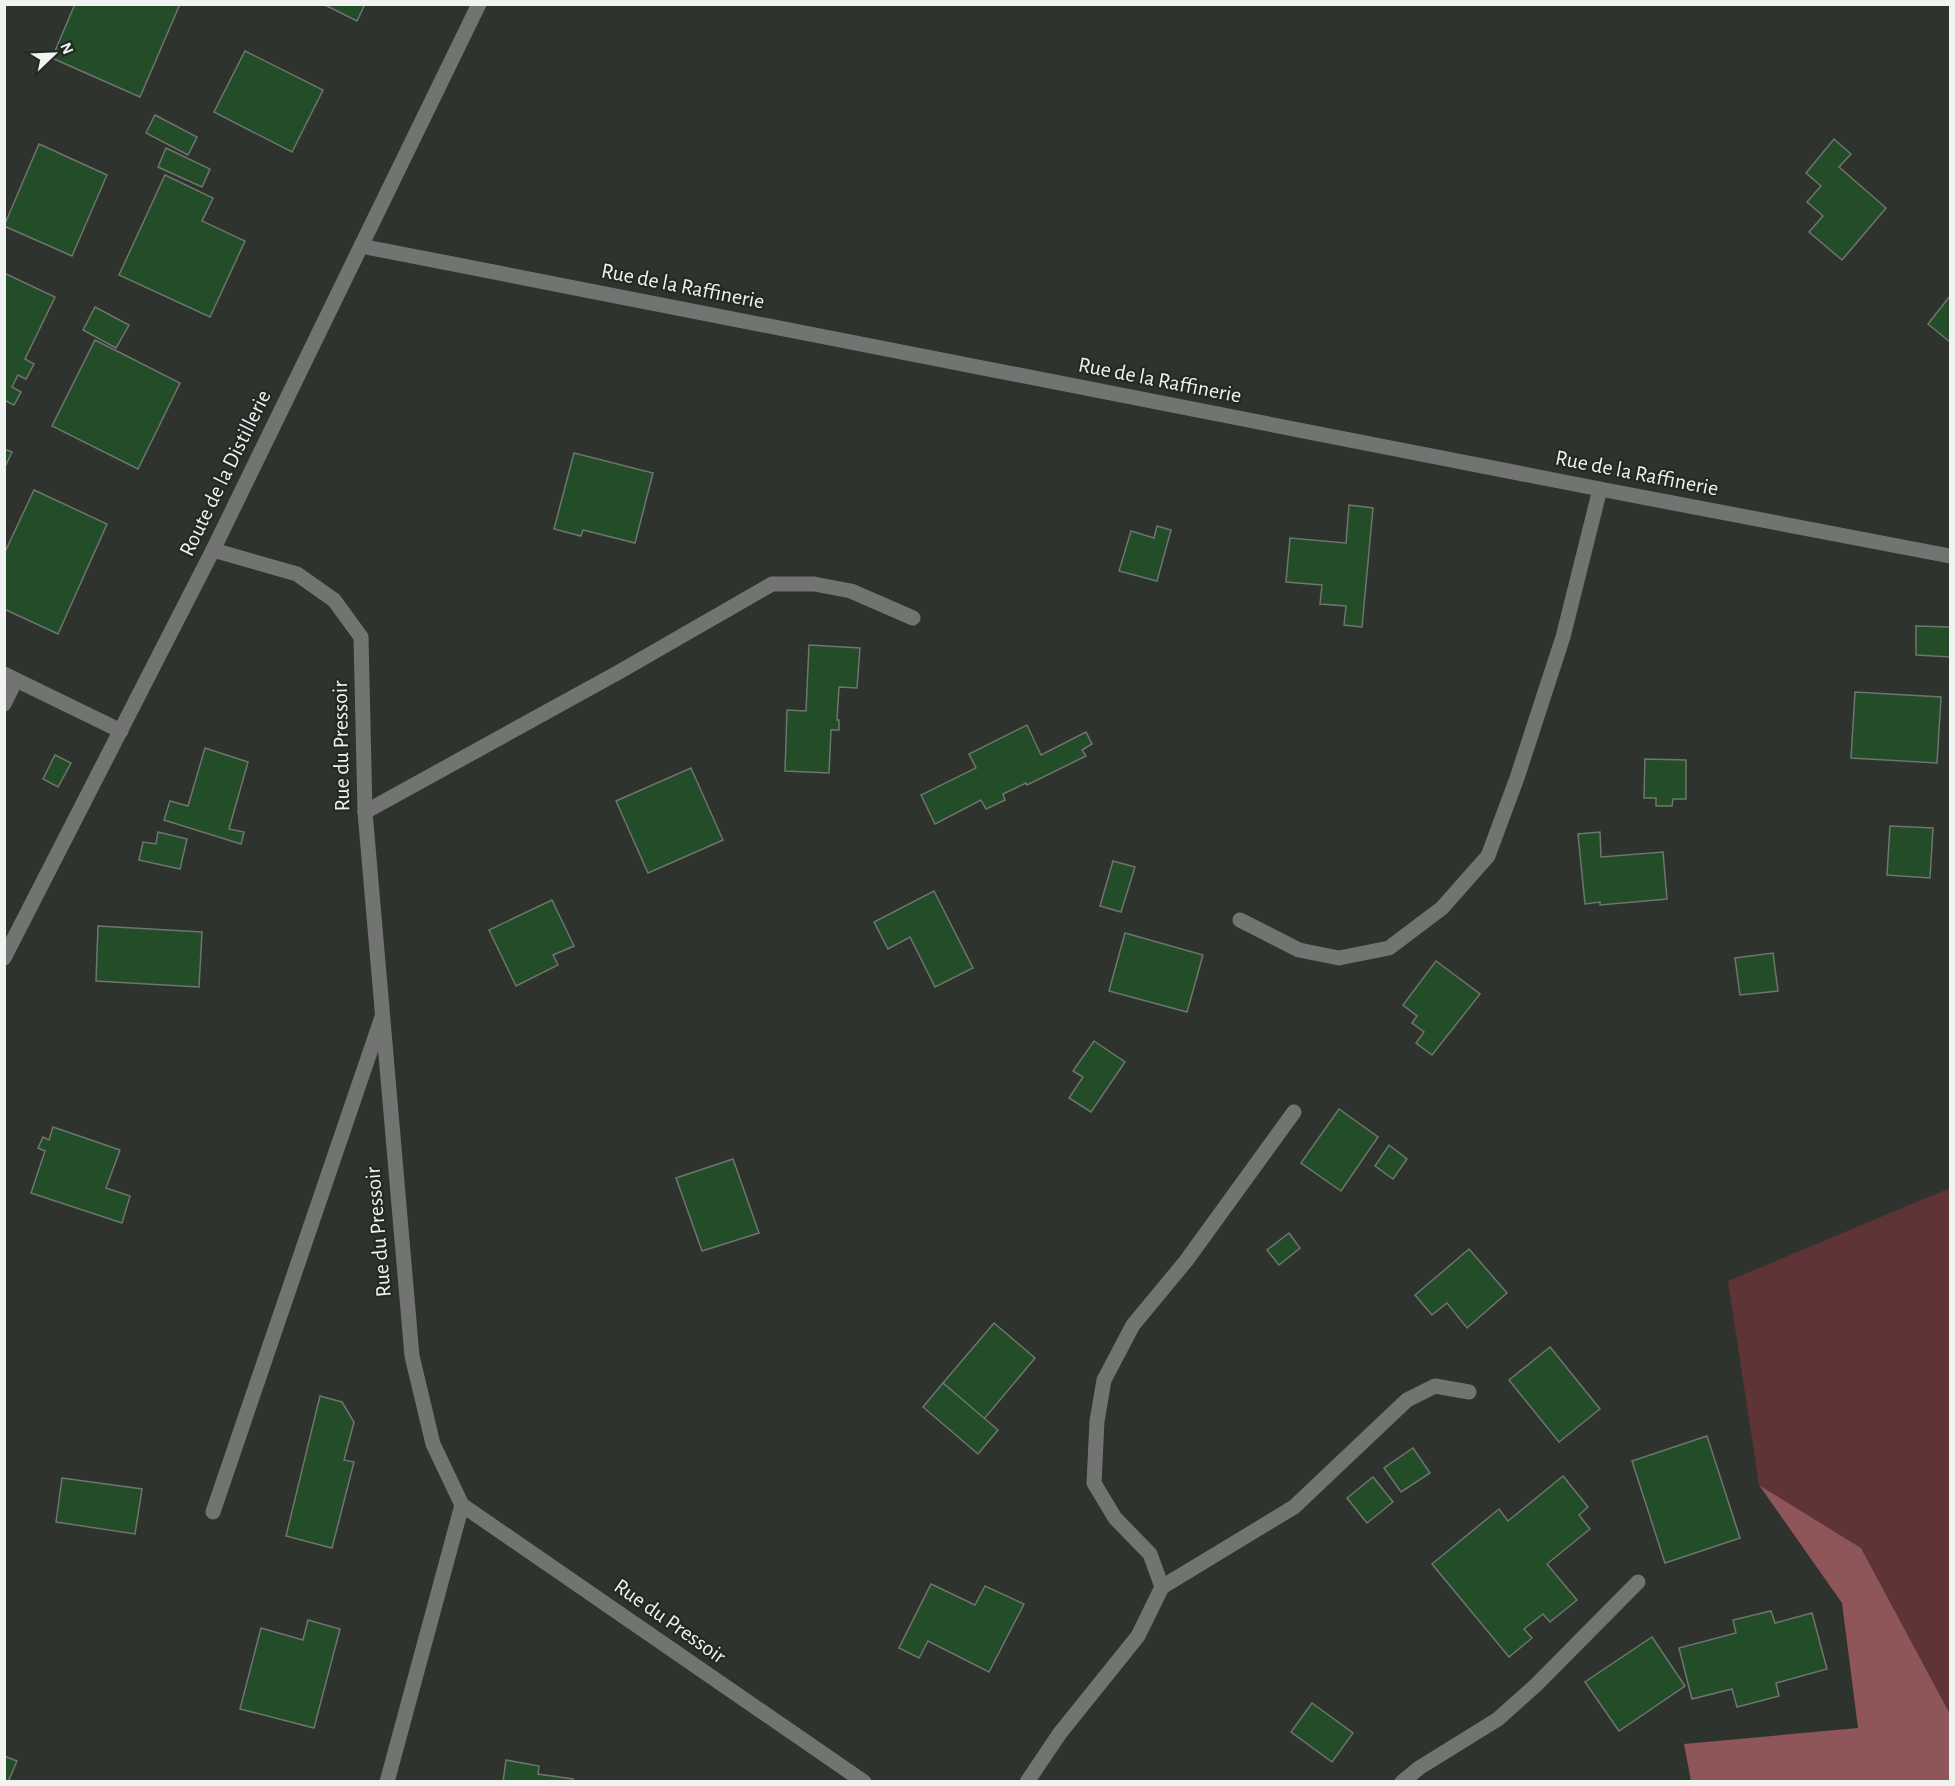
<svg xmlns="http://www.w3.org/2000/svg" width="1955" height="1786" font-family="'Alegreya Sans',sans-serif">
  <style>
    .green { fill: #5e3437 }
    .forest { fill: #8f5659 }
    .building { fill: #234c28; stroke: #6f746f; stroke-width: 1.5 }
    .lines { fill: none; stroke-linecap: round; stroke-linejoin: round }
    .service { stroke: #727472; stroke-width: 15 }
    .minor { stroke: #727472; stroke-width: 15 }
    .tertiary { stroke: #727472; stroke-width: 15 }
    .labels { text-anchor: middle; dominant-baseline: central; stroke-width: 4.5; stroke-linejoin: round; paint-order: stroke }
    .street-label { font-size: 22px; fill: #f0f3f0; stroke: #242925 }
  </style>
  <rect width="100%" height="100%" fill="#2e332e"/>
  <polygon class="green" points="1950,1188 1950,1714 1861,1548 1759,1485 1728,1281"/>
  <polygon class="forest" points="1759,1485 1861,1548 1950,1714 1950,1781 1691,1781 1684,1744 1858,1728 1842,1603"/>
  <g class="building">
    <polygon points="75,4 180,4 140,97 52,58"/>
    <polygon points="323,4 365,4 357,21"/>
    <polygon points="245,51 323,90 292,152 214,112"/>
    <polygon points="155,115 197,137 188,155 146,133"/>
    <polygon points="1834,139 1851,154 1839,167 1886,208 1842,260 1809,232 1823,216 1807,202 1821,186 1806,173"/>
    <polygon points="39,144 107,175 72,256 4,226"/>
    <polygon points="166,148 210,169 202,187 158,167"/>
    <polygon points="165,175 213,198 202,221 245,241 210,317 119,275"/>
    <polygon points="4,273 55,297 25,359 34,364 26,379 18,375 12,387 21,392 14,405 4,400"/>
    <polygon points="1950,296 1950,342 1928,324"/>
    <polygon points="95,307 129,325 116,348 83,330"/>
    <polygon points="95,340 180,383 138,469 52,426"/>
    <polygon points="4,449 12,452 4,469"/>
    <polygon points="574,453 653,473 635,543 583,530 581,536 554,529"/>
    <polygon points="34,490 107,524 58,634 4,609 4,554"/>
    <polygon points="1349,505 1373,508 1362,627 1344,625 1346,606 1320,604 1322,585 1286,582 1290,538 1346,543"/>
    <polygon points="1157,526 1171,530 1157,581 1119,571 1131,531 1154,538"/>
    <polygon points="1916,626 1950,627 1950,657 1916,655"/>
    <polygon points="809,645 860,648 857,688 839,687 837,720 839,720 839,730 831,730 829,773 785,771 787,710 806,711"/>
    <polygon points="1855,692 1941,697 1937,763 1851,758"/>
    <polygon points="1027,725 1041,755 1086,732 1092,744 1082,750 1086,756 1027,785 1026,783 1003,794 1005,800 986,809 981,800 935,824 921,795 976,768 969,754"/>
    <polygon points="205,748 248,762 229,829 244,832 241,844 164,820 170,801 188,806"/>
    <polygon points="55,755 71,763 58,787 43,779"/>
    <polygon points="1645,759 1686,760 1686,799 1673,799 1672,806 1656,806 1656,798 1644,798"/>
    <polygon points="691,768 723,840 648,873 616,801"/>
    <polygon points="1890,826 1933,828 1930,878 1887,875"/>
    <polygon points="158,832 187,839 180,869 139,860 143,842 156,844"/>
    <polygon points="1600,832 1601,857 1663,852 1667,899 1600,905 1600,902 1585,904 1578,834"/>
    <polygon points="1113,861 1135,867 1121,912 1100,906"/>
    <polygon points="934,891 973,968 935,987 910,937 888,949 874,922"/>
    <polygon points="552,900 574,946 553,955 558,965 516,986 489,930"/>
    <polygon points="98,926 202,932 199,987 96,981"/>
    <polygon points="1125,933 1203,955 1187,1012 1109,991"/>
    <polygon points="1773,953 1778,991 1740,995 1735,958"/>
    <polygon points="1436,961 1480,994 1432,1055 1416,1043 1424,1032 1412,1023 1417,1016 1403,1005"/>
    <polygon points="1094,1041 1125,1062 1091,1112 1069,1098 1083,1077 1073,1071"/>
    <polygon points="1339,1109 1378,1137 1341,1191 1301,1163"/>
    <polygon points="53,1127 120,1150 106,1188 130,1196 122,1223 31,1193 45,1151 38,1148 43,1137 49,1140"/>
    <polygon points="1389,1145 1407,1159 1393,1179 1375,1166"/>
    <polygon points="733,1159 759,1233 702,1251 676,1178"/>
    <polygon points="1289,1233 1300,1248 1279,1265 1267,1250"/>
    <polygon points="1469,1249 1507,1293 1467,1328 1447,1303 1432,1315 1415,1295"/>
    <polygon points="994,1323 1035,1358 984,1419 943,1383"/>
    <polygon points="1550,1347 1600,1409 1559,1442 1509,1380"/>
    <polygon points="943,1383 998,1430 978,1454 923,1407"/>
    <polygon points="320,1396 342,1402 354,1422 344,1460 354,1462 332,1548 286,1536"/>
    <polygon points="1707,1436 1740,1538 1665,1563 1632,1461"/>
    <polygon points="1413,1448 1430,1473 1401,1492 1384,1468"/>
    <polygon points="1563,1476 1588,1507 1579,1515 1590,1529 1547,1564 1577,1600 1550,1622 1543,1614 1524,1629 1532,1638 1509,1657 1432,1564 1499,1509 1508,1521"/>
    <polygon points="1373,1477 1393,1502 1367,1523 1347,1498"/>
    <polygon points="62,1478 142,1489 135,1534 56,1522"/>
    <polygon points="931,1584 975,1605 985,1586 1024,1604 989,1672 928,1641 919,1658 899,1648"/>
    <polygon points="1771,1611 1775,1623 1812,1613 1827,1669 1776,1683 1779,1696 1737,1707 1732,1689 1692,1699 1679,1648 1736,1633 1733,1620"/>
    <polygon points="308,1620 340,1629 314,1728 240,1709 261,1628 303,1640"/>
    <polygon points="1652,1637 1685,1686 1619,1731 1585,1682"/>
    <polygon points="1312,1703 1353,1733 1332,1762 1291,1732"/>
    <polygon points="4,1756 17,1761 8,1782 4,1782"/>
    <polygon points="506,1760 539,1766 538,1774 573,1779 573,1782 503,1782"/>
  </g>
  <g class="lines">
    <g class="service">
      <polyline points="4,704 16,680"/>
      <polyline points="365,812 619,672 772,584 814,584 851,591 913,618"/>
      <polyline points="213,1512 382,1017"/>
      <polyline points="1162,1587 1294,1507 1407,1400 1435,1386 1469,1392"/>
      <polyline points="387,1782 462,1505"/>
      <polyline points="1027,1782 1060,1733 1138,1636 1162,1587 1150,1554 1115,1518 1094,1483 1097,1421 1104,1380 1133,1325 1186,1261 1294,1112"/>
      <polyline points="1402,1782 1419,1768 1498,1719 1536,1685 1638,1582"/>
    </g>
    <g class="minor">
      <polyline points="361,246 1600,489 1950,556"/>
      <polyline points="213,550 297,574 334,600 361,637 365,812 412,1356 433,1444 462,1505 864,1782"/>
      <polyline points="4,674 121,731"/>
      <polyline points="1240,920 1299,950 1339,958 1389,948 1442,908 1488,856 1517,778 1563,637 1600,489"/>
    </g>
    <polyline class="tertiary" points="4,958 213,550 479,4"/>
  </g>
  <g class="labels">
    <g class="street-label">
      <text transform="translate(683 286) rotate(11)">Rue de la Raffinerie</text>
      <text transform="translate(1160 380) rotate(11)">Rue de la Raffinerie</text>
      <text transform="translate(225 473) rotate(-64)">Route de la Distillerie</text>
      <text transform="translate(1637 473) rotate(11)">Rue de la Raffinerie</text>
      <text transform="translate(341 746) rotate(-91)">Rue du Pressoir</text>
      <text transform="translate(378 1232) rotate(-95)">Rue du Pressoir</text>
      <text transform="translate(670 1621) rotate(35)">Rue du Pressoir</text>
    </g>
  </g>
  <rect width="1955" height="1786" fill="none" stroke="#f0f3f0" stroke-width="12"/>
  <g transform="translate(54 54) rotate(67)" stroke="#242925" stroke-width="4.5" paint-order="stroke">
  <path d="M0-4.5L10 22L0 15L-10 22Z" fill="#f0f3f0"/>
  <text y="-9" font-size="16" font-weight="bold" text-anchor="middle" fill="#f0f3f0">N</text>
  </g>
</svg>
